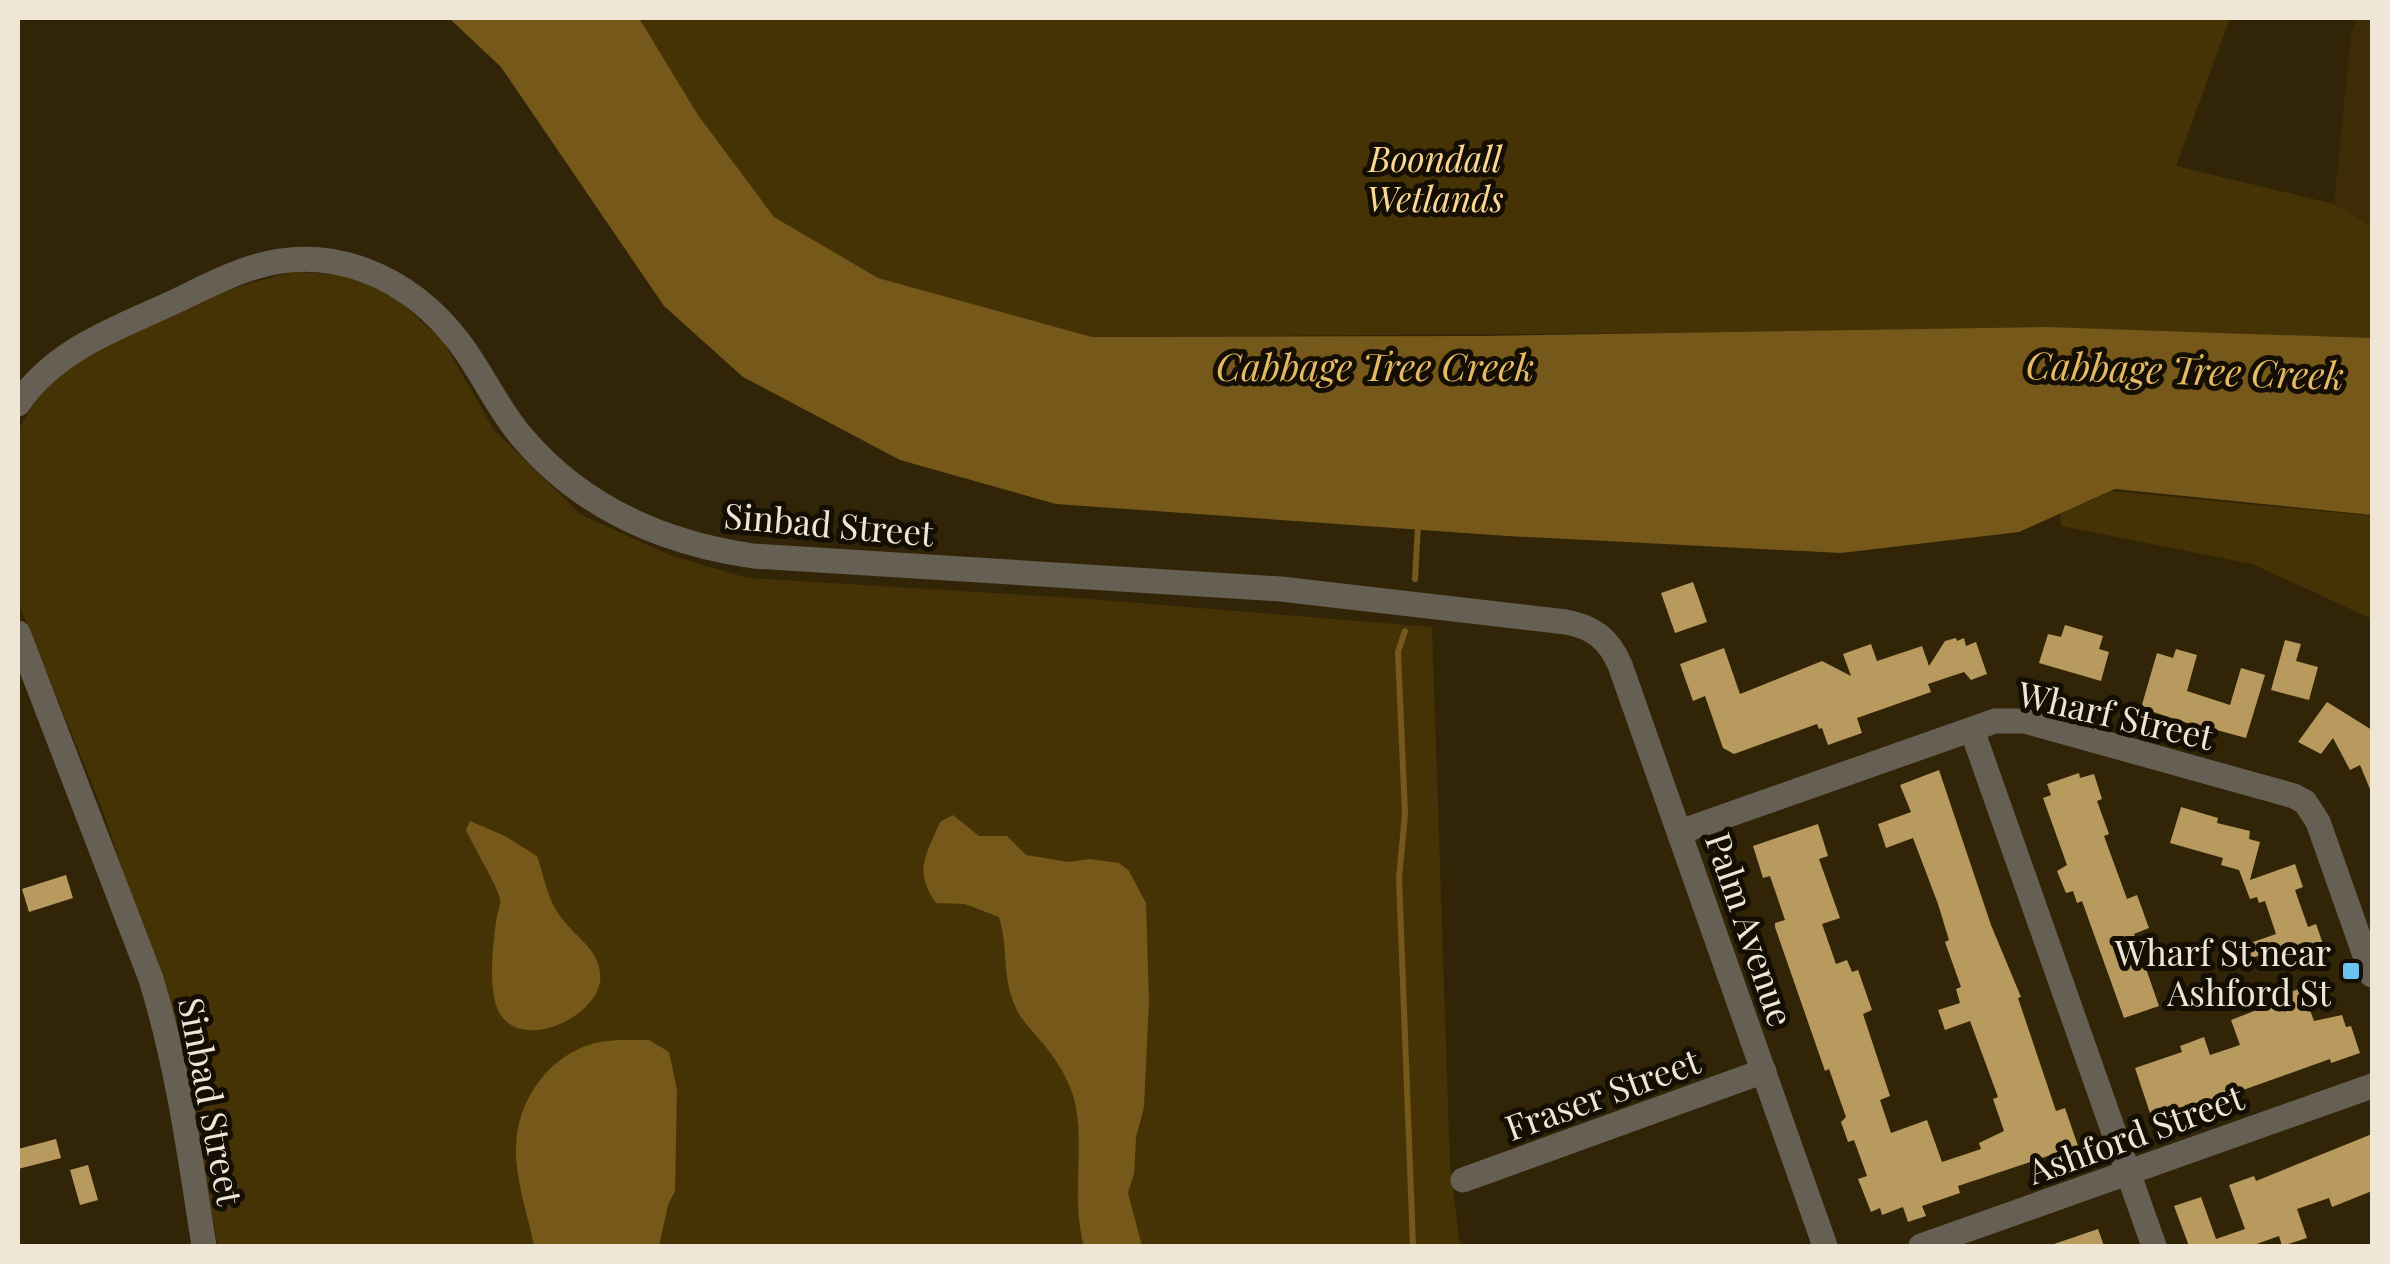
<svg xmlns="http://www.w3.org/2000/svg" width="2390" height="1264" font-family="'Playfair Display',serif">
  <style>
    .built { fill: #3d2c06 }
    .green { fill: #463305 }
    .water { fill: #75581a }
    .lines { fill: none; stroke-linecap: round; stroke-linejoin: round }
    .stream { stroke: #75581a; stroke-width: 6 }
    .building { fill: #b99a5e }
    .minor { stroke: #665f53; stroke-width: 25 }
    .poi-dot { fill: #6ac3f1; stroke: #140e04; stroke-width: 4 }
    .labels { text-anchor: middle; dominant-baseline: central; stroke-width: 10; stroke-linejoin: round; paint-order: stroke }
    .park-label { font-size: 35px; font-style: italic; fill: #fad794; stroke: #140e04 }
    .street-label { font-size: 35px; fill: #efe6d6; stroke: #140e04 }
    .poi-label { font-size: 35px; fill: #efe6d6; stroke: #140e04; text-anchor: end }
    .water-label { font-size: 38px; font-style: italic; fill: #e5ba64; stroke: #140e04 }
  </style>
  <rect width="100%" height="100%" fill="#312407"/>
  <polygon class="built" points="2357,18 2372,18 2372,227 2334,204 2351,34"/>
  <g class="green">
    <polygon points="639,18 2230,18 2176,166 2334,204 2372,227 2372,338 2132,330 1092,337 878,278 774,217 698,115"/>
    <path d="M296 272 342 275 383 286 443 341 494 430 580 514 672 556 748 578 1090 599 1432 627 1450 1164 1460 1246H218L181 1043 101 806 18 602V431C29 409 45 387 65 371 117 329 230 284 296 272Z"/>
    <polygon points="2112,491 2372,516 2372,619 2252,564 2061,526 2060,514"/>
  </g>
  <g class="water">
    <polygon points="449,18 639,18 698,115 774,217 878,278 1092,337 1481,336 2046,327 2372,338 2372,515 2115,489 2019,532 1841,553 1507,536 1056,504 900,460 743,377 664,306 501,67"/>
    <path d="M953 815 979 836H1007L1026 855 1069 862 1089 859 1119 863 1129 871 1146 903 1149 1001 1144 1107 1136 1138 1134 1174 1128 1193 1142 1246H1084C1071 1200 1084 1154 1076 1107 1072 1083 1055 1057 1039 1039 1031 1029 1021 1020 1016 1008 1001 975 1009 950 999 917L965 904 936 903C913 871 926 855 940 822Z"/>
    <path d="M470 821 505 836 537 856C544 875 546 895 558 913 572 936 604 950 600 982 595 1016 529 1049 503 1018 486 999 493 946 496 921 497 915 501 905 500 899 498 887 473 846 466 830Z"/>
    <path d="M649 1040 669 1052 677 1090 675 1191 668 1205 659 1246H534C528 1214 515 1180 516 1147 517 1100 549 1055 595 1043 612 1039 632 1040 649 1040Z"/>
  </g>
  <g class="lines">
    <g class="stream">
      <polyline points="1415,579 1418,525"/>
      <polyline points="1405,631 1398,652 1405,814 1399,878 1413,1246"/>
    </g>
  </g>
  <g class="building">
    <polygon points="1693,582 1707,622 1675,633 1661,593"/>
    <polygon points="2065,625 2103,636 2099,649 2109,652 2101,681 2039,663 2048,634 2061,637"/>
    <polygon points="1956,638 1957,641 1964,638 1966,646 1976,642 1987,674 1971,680 1964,672 1928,684 1931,692 1857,718 1862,733 1828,745 1822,728 1819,729 1817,724 1734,754 1723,748 1705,696 1693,701 1680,664 1724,648 1740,694 1822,661 1851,676 1843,654 1871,644 1877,661 1922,646 1929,666 1945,641"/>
    <polygon points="2285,640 2301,644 2296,661 2318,667 2309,700 2271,690"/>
    <polygon points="2176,649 2197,655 2187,691 2230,705 2241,668 2265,675 2246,738 2213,729 2212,731 2141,708 2157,653 2173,658"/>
    <polygon points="2327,702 2372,730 2372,794 2360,765 2350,770 2333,738 2321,754 2298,742"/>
    <polygon points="1939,770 1991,925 2021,997 2018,998 2056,1111 2065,1108 2078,1146 1958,1186 1960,1193 1922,1206 1926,1216 1908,1222 1903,1207 1882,1215 1880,1208 1871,1212 1858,1179 1867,1176 1854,1140 1848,1142 1841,1122 1846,1117 1829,1069 1825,1071 1775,927 1775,923 1785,920 1770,876 1763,878 1753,846 1818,824 1828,856 1819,859 1840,918 1822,924 1836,964 1847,960 1852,972 1858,970 1872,1010 1863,1014 1890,1096 1880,1100 1891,1133 1927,1120 1942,1162 1981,1149 1979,1143 2004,1131 1993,1099 1998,1097 1970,1021 1945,1030 1938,1010 1960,1003 1956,989 1961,987 1945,942 1949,940 1938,904 1913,838 1886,848 1878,824 1911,812 1900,785"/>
    <polygon points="2079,773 2080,778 2094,774 2102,799 2097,801 2109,834 2104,836 2127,899 2137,895 2149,928 2134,934 2159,1006 2124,1018 2082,901 2077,903 2073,891 2066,893 2057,871 2067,865 2043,798 2051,795 2047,784"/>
    <polygon points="2181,807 2218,818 2217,823 2250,831 2249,839 2260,842 2250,880 2295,864 2303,887 2295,890 2308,927 2316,924 2324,947 2288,960 2287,957 2273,962 2269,952 2238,963 2233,949 2276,934 2265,901 2259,903 2257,897 2250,899 2239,870 2221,865 2223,858 2170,843"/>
    <polygon points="66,875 73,898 29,912 22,889"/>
    <polygon points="2302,988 2314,1021 2342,1015 2346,1027 2351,1026 2360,1053 2331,1063 2330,1059 2153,1122 2135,1068 2182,1052 2180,1046 2204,1037 2210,1055 2240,1045 2231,1020 2262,1008 2260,1002"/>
    <polygon points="2372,1134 2372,1191 2332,1207 2329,1198 2297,1209 2307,1238 2282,1246 2279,1236 2251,1246 2189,1246 2174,1206 2201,1197 2216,1239 2245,1229 2229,1185 2254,1176 2256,1181"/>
    <polygon points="56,1139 61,1158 18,1169 18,1149"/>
    <polygon points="88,1165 98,1200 80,1205 70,1170"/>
    <polygon points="2098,1229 2104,1246 2055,1246 2054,1244"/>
  </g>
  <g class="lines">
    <g class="minor">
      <path d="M18 404C55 349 116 329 174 302 199 290 225 276 251 268 332 242 409 277 459 342 482 372 497 408 522 437 582 508 663 543 753 556L1281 589 1566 622C1593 627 1609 639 1620 665L1825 1246"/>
      <path d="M18 633 151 979C178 1067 190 1156 204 1246"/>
      <polyline points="1972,730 2154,1246"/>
      <polyline points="1680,832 1995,721 2025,721 2294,796 2305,802 2318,822 2372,975"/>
      <polyline points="1463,1180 1764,1071"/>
      <polyline points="1921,1246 2372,1086"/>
    </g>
  </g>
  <rect class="poi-dot" x="2341" y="961" width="20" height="20" rx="5"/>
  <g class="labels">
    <g class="park-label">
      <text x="1435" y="157">Boondall<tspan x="1435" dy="40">Wetlands</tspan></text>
    </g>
    <g class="street-label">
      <text transform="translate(829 523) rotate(5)">Sinbad Street</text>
      <text transform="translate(2116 714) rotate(13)">Wharf Street</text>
      <text transform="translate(1751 929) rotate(71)">Palm Avenue</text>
      <text transform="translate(1602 1093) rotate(-20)">Fraser Street</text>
      <text transform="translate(212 1101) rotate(79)">Sinbad Street</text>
      <text transform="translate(2135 1133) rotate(-20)">Ashford Street</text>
    </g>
    <g class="poi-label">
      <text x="2331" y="951">Wharf St near<tspan x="2331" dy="40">Ashford St</tspan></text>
    </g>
    <g class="water-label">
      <text x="1375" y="365">Cabbage Tree Creek</text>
      <text transform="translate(2185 369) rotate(2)">Cabbage Tree Creek</text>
    </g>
  </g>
  <rect width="2390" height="1264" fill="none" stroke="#efe6d6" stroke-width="40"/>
</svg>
